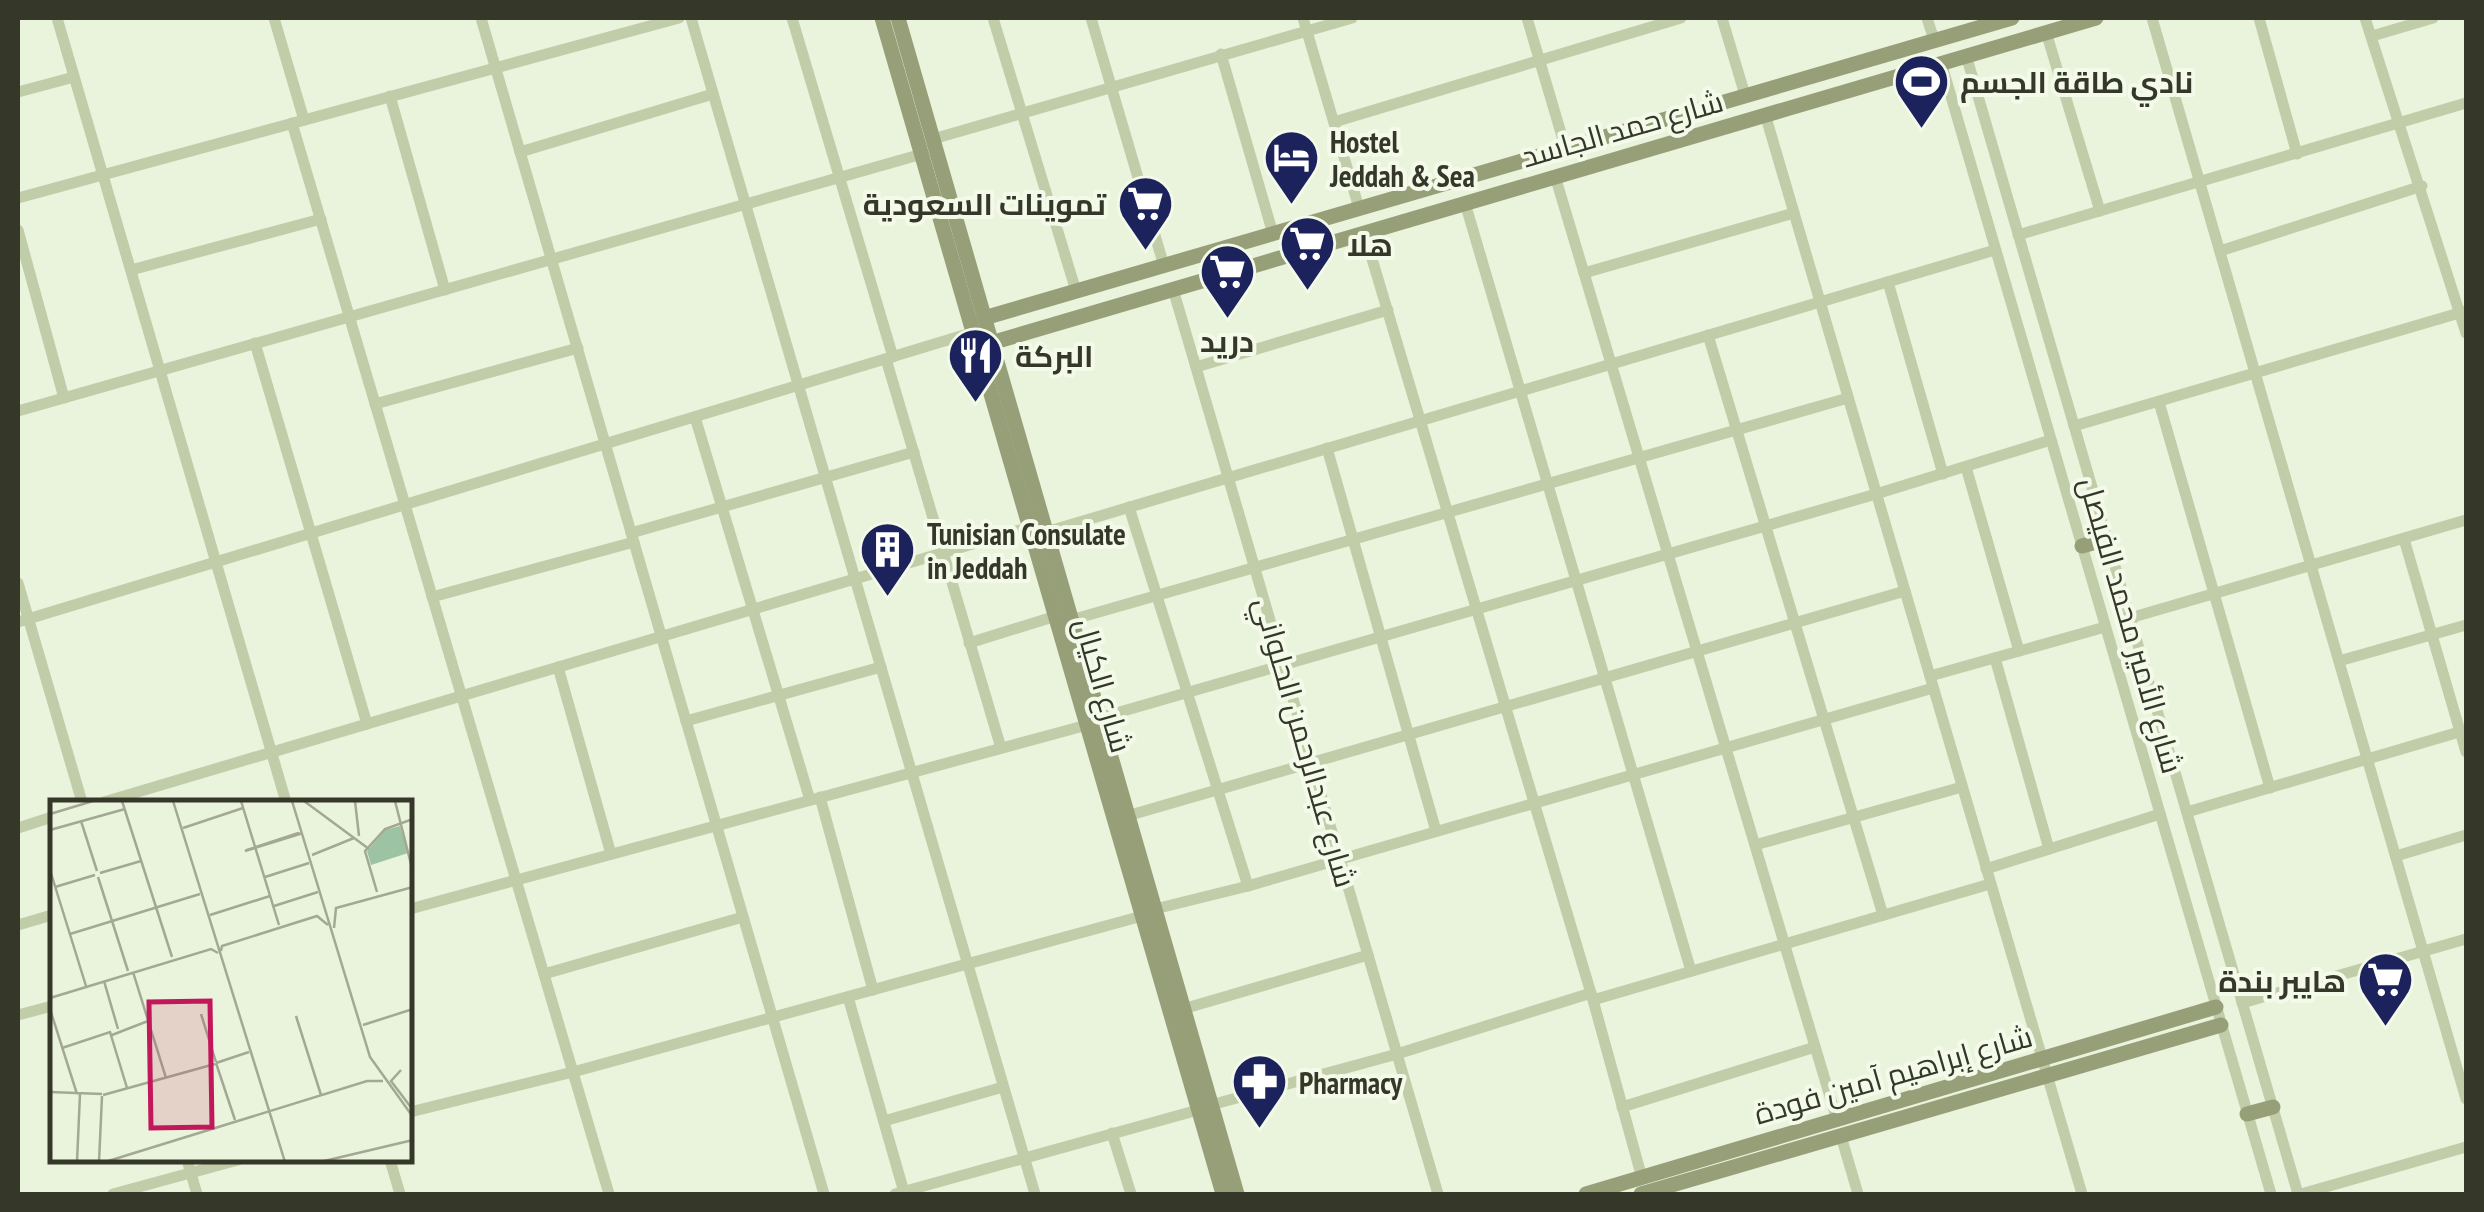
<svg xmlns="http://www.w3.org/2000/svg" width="2484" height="1212" font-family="'PT Sans Narrow',Cairo,sans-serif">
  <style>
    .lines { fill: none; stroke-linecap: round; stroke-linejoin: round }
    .street { stroke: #c1cca8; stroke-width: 11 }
    .secondary { stroke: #979f79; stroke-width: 15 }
    .labels { text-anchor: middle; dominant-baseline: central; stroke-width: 8; stroke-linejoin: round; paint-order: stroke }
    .poi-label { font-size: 30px; font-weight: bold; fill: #353828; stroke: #f4fae9; text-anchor: start }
    .street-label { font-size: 30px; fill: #353828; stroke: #f4fae9 }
    .inset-road { fill: none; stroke: #a2a894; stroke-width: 2.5 }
    .view { fill: #c2185b; fill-opacity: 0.15; stroke: #c2185b; stroke-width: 5 }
    .inset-edge { fill: none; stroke: #353828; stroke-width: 5 }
  </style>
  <rect width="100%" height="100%" fill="#eaf3dc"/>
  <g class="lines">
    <g class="street">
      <polyline points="57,18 286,802"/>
      <polyline points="274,18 304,120"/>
      <polyline points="481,18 824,1194"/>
      <polyline points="691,18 1035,1194"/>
      <polyline points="792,18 893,357"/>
      <polyline points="993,18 1076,291"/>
      <polyline points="1091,18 1164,266"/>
      <polyline points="1303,18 1359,208"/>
      <polyline points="1527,18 1566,150"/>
      <polyline points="1722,18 1745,95"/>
      <polyline points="1927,18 1934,40"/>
      <polyline points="2152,18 2466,1099"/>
      <polyline points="2259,18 2297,154"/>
      <polyline points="2365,18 2466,333"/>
      <polyline points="2046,32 2100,211"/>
      <polyline points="2372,36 2433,18"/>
      <polyline points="1221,54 1273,234"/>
      <polyline points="1966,55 2298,1194"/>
      <polyline points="1941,62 2271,1194"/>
      <polyline points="18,92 74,77"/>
      <polyline points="390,96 445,290"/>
      <polyline points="1765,114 2082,1194"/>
      <polyline points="1334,122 1681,18"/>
      <polyline points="292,123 609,1194"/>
      <polyline points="933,139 1352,18"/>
      <polyline points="520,152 713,94"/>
      <polyline points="1555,176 1837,1120"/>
      <polyline points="18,198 679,18"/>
      <polyline points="1465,203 1691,971"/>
      <polyline points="18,230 64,398"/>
      <polyline points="1364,232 1593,1000 1642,1178"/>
      <polyline points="2018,235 2466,103"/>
      <polyline points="2220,251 2422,186"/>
      <polyline points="131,270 321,219"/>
      <polyline points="1584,273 1794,213"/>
      <polyline points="1888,282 1943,474"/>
      <polyline points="1173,289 1438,1194"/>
      <polyline points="1708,335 1883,915"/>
      <polyline points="255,343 367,724"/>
      <polyline points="886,359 1001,748"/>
      <polyline points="1196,367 1388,310"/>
      <polyline points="2159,402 2270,788"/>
      <polyline points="375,404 578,348"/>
      <polyline points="18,411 922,154"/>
      <polyline points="695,417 810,800"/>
      <polyline points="2074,426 2466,311"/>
      <polyline points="1327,448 1436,831"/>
      <polyline points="1966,467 2019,651"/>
      <polyline points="1129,507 1248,886"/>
      <polyline points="1046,532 1995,250"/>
      <polyline points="631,533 914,452"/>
      <polyline points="2404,539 2466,752"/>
      <polyline points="18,583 82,802"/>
      <polyline points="432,597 634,542"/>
      <polyline points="2130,618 2466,520"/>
      <polyline points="1071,620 1848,398"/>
      <polyline points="18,622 974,332"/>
      <polyline points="969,643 1056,616"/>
      <polyline points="1995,658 2049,849"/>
      <polyline points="2339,661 2466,625"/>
      <polyline points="558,667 611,854"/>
      <polyline points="1930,676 2105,627"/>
      <polyline points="1099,718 1876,494 2051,440"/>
      <polyline points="686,721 881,667"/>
      <polyline points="820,797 873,990"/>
      <polyline points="104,802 1030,527"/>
      <polyline points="2187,812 2466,730"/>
      <polyline points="1127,816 1905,591"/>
      <polyline points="18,828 52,817"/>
      <polyline points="1755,845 1962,787"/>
      <polyline points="2396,856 2466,835"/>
      <polyline points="1986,869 2160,814"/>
      <polyline points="410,909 1087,725"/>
      <polyline points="1155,909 1248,886 1933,688"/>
      <polyline points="18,925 52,915"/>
      <polyline points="544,974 743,917"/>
      <polyline points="848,997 904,1192"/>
      <polyline points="1593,1000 1990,884"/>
      <polyline points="2242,1003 2466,939"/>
      <polyline points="1183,1009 1368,955"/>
      <polyline points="18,1015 52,1006"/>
      <polyline points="1211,1105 1397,1054 1591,993"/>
      <polyline points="1622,1107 1815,1047"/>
      <polyline points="410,1112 573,1072 1142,916"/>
      <polyline points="884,1121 1003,1087"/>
      <polyline points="1112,1133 1131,1194"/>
      <polyline points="1841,1136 1858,1194"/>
      <polyline points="187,1160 197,1194"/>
      <polyline points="390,1160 400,1194"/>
      <polyline points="113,1194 238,1160"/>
      <polyline points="895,1194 1198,1110"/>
      <polyline points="2301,1194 2466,1147"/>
    </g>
    <g class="secondary">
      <polyline points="882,18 1223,1194"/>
      <polyline points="898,18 1237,1194"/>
      <polyline points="984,318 2012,18"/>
      <polyline points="991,343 2096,18"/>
      <polyline points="2082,546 2107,539"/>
      <polyline points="2247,1114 2273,1107"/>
      <polyline points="1586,1194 2216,1007"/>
      <polyline points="1641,1194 2221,1025"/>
    </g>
  </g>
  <defs>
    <symbol id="stadium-pin" viewBox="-11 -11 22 30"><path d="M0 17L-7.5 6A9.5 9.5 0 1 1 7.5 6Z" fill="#1c225b" stroke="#f4fae9"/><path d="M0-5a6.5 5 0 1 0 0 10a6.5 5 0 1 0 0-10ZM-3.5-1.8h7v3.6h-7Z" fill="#fff"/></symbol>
    <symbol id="hotel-pin" viewBox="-11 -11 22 30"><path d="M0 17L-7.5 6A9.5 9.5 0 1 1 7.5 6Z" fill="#1c225b" stroke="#f4fae9"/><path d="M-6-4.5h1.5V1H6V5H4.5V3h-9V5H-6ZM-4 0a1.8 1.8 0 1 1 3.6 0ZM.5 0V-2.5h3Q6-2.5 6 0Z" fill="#fff"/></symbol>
    <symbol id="supermarket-pin" viewBox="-11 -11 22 30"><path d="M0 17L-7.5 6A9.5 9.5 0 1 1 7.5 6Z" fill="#1c225b" stroke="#f4fae9"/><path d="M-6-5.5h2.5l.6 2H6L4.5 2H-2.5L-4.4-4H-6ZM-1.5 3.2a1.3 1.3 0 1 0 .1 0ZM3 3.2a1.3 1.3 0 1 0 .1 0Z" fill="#fff"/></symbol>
    <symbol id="restaurant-pin" viewBox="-11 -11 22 30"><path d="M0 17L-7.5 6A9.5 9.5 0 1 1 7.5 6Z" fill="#1c225b" stroke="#f4fae9"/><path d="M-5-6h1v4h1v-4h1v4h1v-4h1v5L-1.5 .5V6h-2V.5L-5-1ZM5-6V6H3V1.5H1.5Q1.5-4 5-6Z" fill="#fff"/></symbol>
    <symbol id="building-pin" viewBox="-11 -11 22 30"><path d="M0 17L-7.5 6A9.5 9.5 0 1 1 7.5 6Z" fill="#1c225b" stroke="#f4fae9"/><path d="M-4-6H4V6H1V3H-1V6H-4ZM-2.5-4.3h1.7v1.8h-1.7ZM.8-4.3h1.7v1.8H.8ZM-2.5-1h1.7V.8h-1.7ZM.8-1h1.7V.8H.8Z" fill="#fff"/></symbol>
    <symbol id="pharmacy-pin" viewBox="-11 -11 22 30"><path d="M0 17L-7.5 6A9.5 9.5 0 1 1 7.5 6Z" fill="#1c225b" stroke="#f4fae9"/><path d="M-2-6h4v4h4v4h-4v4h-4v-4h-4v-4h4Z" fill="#fff"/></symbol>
  </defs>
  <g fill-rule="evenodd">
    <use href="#stadium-pin" x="1890" y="50" width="63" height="86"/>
    <use href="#hotel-pin" x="1260" y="126" width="63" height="86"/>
    <use href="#supermarket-pin" x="1114" y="172" width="63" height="86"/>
    <use href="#supermarket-pin" x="1276" y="212" width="63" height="86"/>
    <use href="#supermarket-pin" x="1196" y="240" width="63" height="86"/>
    <use href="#restaurant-pin" x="944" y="324" width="63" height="86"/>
    <use href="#building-pin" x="856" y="518" width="63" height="86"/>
    <use href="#supermarket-pin" x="2354" y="948" width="63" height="86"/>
    <use href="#pharmacy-pin" x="1228" y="1050" width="63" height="86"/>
  </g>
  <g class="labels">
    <g class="poi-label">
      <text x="1960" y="81">نادي طاقة الجسم</text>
      <text x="1330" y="141">Hostel<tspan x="1330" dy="34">Jeddah &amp; Sea</tspan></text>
      <text x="1106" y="203" text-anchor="end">تموينات السعودية</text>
      <text x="1347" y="244">هلا</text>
      <text x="1227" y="340" text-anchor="middle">دريد</text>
      <text x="1015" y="355">البركة</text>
      <text x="927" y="533">Tunisian Consulate<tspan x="927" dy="34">in Jeddah</tspan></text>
      <text x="2346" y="980" text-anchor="end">هايبر بندة</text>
      <text x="1299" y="1082">Pharmacy</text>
    </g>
    <g class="street-label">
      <text transform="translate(1622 128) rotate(-16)">شارع حمد الجاسد</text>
      <text transform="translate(2132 625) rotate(74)">شارع الأمير محمد الفيصل</text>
      <text transform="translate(1104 685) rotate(74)">شارع الكيال</text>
      <text transform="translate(1306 742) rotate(74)">شارع عبدالرحمن الحلواني</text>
      <text transform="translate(1893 1074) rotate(-16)">شارع إبراهيم آمين فودة</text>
    </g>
  </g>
  <g transform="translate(50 800)">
    <rect width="362" height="362" fill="#eaf3dc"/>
    <path d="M350 26 358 53 321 65 317 51 335 30Z" fill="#9cc3a3"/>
    <path class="inset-road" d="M72 1 122 157M123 1 235 362M191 1 229 125M242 1 320 257 363 317M254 1 319 49M305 1 309 36M345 1 363 72M0 14 43 1M31 21 47 71M133 28 193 8M0 30 75 9M248 33 250 34 195 51 197 50ZM262 55 304 38M0 70 36 186M50 73 91 61M48 77 78 171M215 77 259 63M5 87 45 75M327 92 315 51 335 29 363 19M224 106 268 92M160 115 220 96M284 128 286 108 363 87M20 134 150 94M171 151 172 146 267 116 278 125M83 172 116 278M54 181 68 229M0 198 161 149 168 153M0 209 27 294M151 214 166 262M246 216 271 295M313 225 363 209M62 235 98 221M12 248 60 232 77 288M166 263 185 320M166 263 199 252M351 270 341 281 363 310M0 292 52 294M53 295 165 264M27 362 30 294M49 362 52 296M55 362 317 281H333M270 362 363 340"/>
    <path class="view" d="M160 201 162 327 101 328 99 202Z"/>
    <rect width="362" height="362" class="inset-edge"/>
  </g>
  <rect width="2484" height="1212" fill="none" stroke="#353828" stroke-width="40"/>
</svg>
